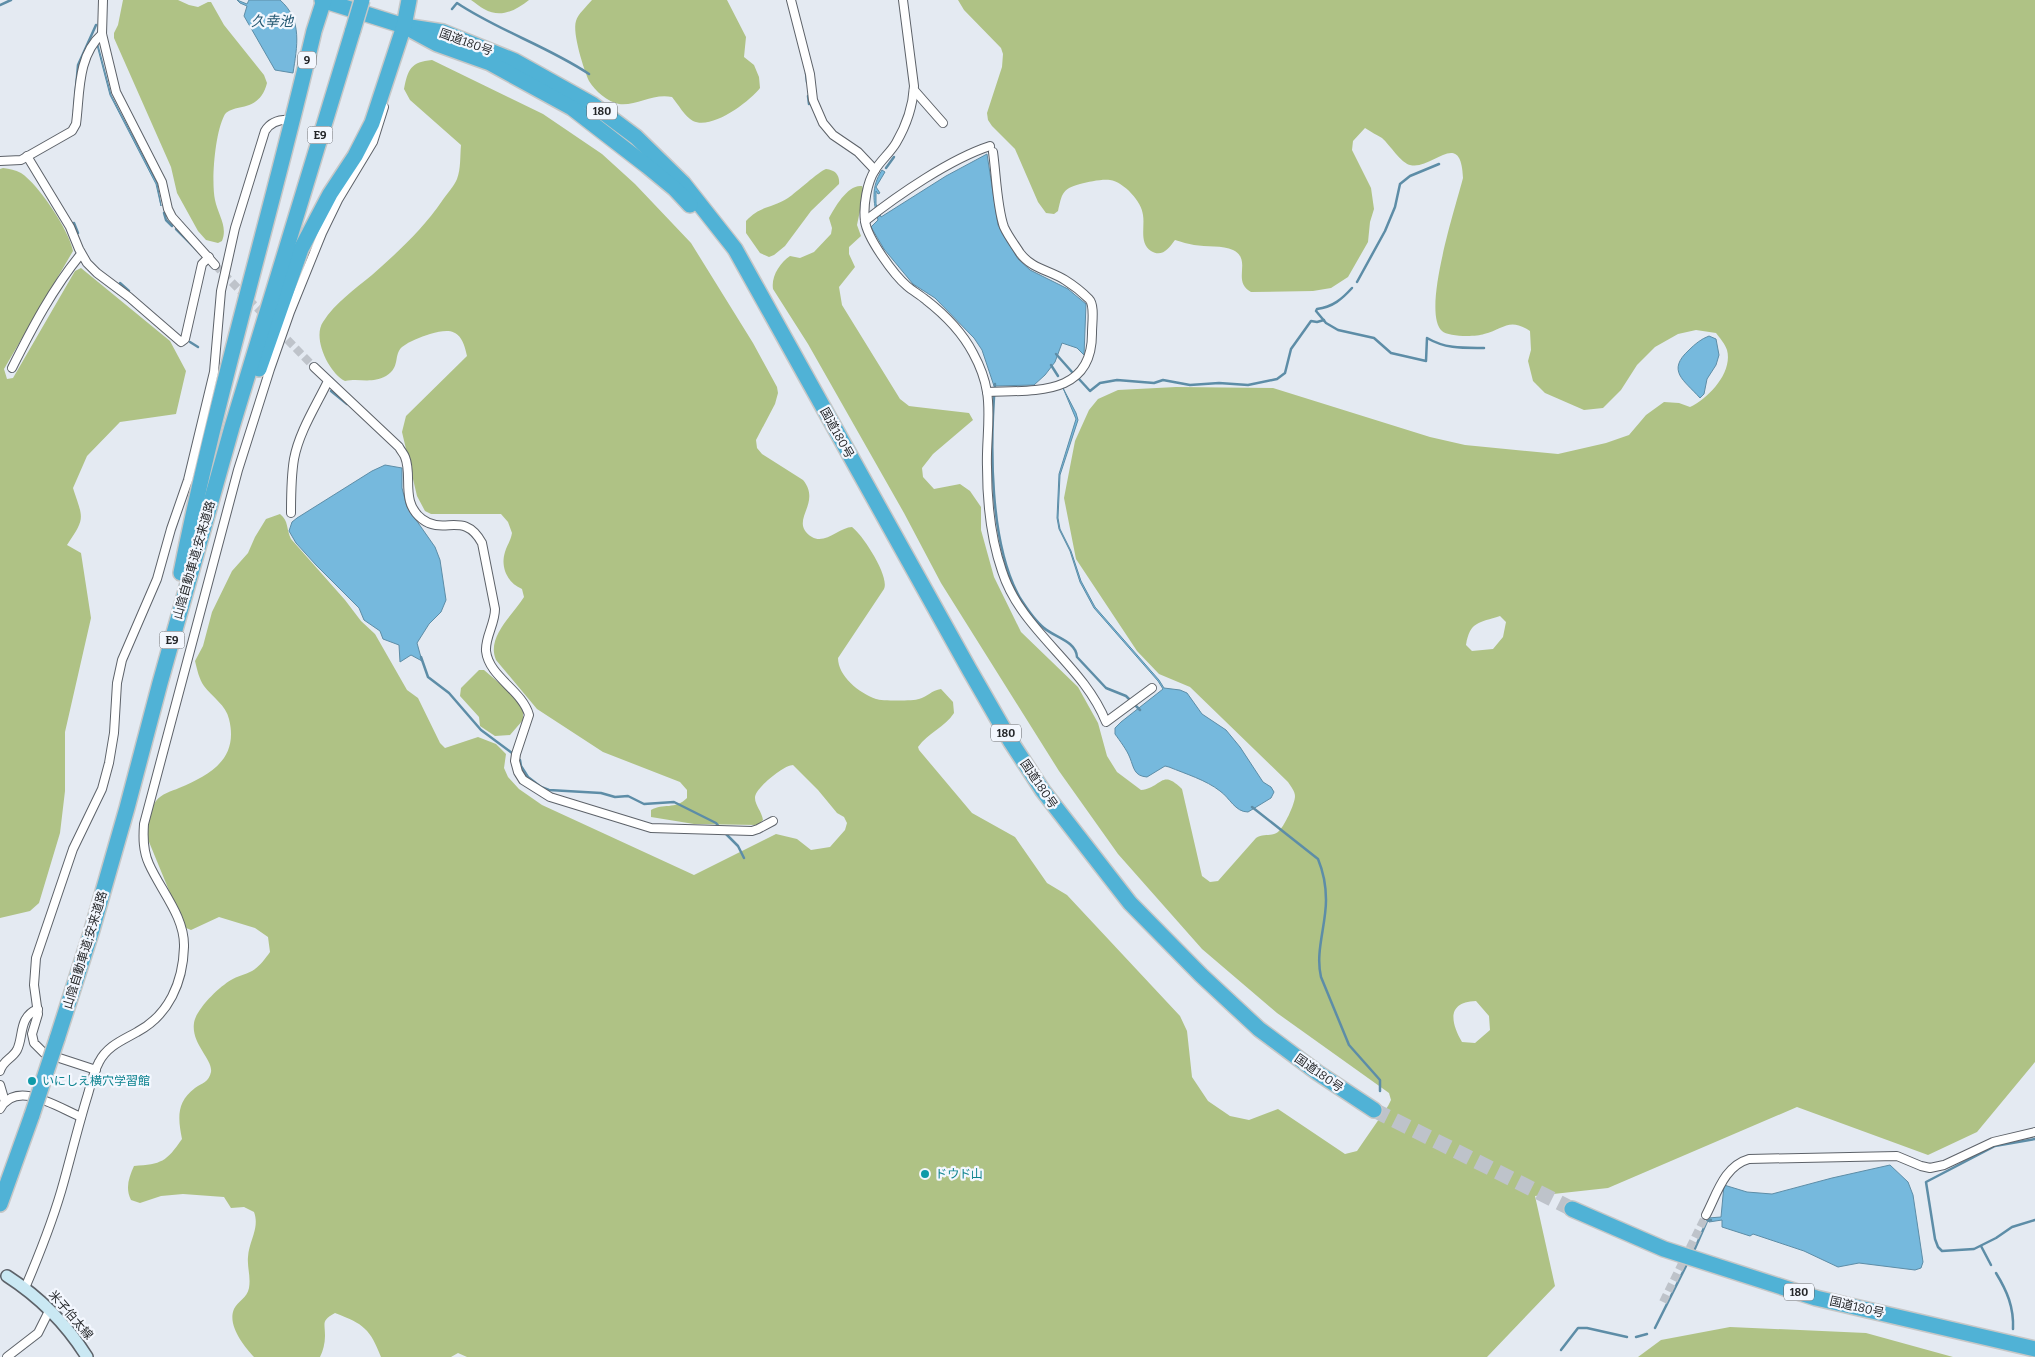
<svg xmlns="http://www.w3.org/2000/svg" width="2035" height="1357" font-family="Bitter,'Noto Sans JP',serif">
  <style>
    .forest { fill: #afc285; fill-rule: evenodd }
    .water { fill: #76b9dd; stroke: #5d8da7 }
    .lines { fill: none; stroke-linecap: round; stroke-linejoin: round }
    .stream { stroke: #5d8da7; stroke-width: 2.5 }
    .street-tunnel { stroke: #bec3ca; stroke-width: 8; stroke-dasharray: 8 4; stroke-linecap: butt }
    .highway-tunnel { stroke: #bec3ca; stroke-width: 15; stroke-dasharray: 15 8; stroke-linecap: butt }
    .street-casing { stroke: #5d6269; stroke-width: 10 }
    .secondary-casing { stroke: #5d6269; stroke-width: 14 }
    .highway-casing { stroke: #c6c7c7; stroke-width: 18 }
    .street { stroke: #fff; stroke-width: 8 }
    .secondary { stroke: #cae8f3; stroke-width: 11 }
    .highway { stroke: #50b2d6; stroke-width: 15 }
    .highway-bridge-casing { stroke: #c6c7c7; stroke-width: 18; stroke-linecap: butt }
    .highway-bridge { stroke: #50b2d6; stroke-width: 15 }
    .culture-dot { fill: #0f9aa8; stroke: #f3f7fe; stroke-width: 2 }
    .labels { text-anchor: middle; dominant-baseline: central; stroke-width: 4.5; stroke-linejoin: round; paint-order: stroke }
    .shield { fill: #f3f7fe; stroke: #626569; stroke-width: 1 }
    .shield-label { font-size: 11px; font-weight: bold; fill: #242629 }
    .street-label { font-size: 12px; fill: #242629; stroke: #f3f7fe }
    .culture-label { font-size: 12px; fill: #0d838f; stroke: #f3f7fe; text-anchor: start }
    .water-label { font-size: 14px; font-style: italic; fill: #235771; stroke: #f3f7fe }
  </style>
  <rect width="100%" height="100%" fill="#e4eaf2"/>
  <g class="forest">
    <path d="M123 0H178L189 5 198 7 208 2H211L224 25 264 75 267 83C259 115 231 102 224 116 215 134 211 181 215 200 218 215 228 226 222 241L218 243 206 240 198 231 177 193 171 167 114 38V33L118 25Z"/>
    <path d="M471 0H529C516 10 501 19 484 9 480 7 476 3 471 0Z"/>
    <path d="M592 0H727L746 37 744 57 754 65 759 77 760 88C749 102 712 130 693 121 685 117 678 104 672 97 653 93 637 106 619 104 608 102 595 91 589 81 584 70 572 33 576 21 578 14 587 6 592 0Z"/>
    <path d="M958 0H2035V1062L1977 1132 1928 1155 1797 1107 1608 1188 1535 1196 1555 1286 1487 1357H467L458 1353 451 1357H381C370 1329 364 1324 335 1313 321 1321 325 1322 325 1336 325 1343 323 1351 320 1357H254C244 1346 227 1325 234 1309 238 1301 247 1298 249 1288 251 1277 247 1267 248 1257 249 1241 260 1228 254 1212L244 1207 231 1208 224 1197 183 1194 161 1196 140 1203 131 1200C125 1188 129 1177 134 1166 162 1164 166 1162 182 1139 178 1119 176 1102 195 1088 202 1083 209 1082 211 1072 213 1059 191 1044 194 1023 196 1009 219 987 231 980 237 976 245 975 252 971 259 967 265 959 270 952L268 937 255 928 219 917 191 930 184 927 147 837C147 825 148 811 156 801 161 794 172 791 179 788 210 775 239 759 229 719 226 705 212 697 204 686 199 679 197 669 195 661L203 646 212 612 232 571 248 553 255 537 266 519 280 514C289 521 286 529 291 539L345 600 361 621 375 634 407 690 418 698 440 743 445 748 478 737 496 744 506 754 504 768 508 777 519 789 542 805 694 875 776 834 797 839 811 850 830 847 845 830 847 823 844 817 837 813 818 790 793 765C784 765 754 789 755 798 755 805 762 812 763 820L758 825 694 824 651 817V810C663 803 675 810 687 798V790L680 782 603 752 537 709 496 660C486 637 513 615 524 597L522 589C508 583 500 568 505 552 507 545 511 540 512 533L508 522 501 514H431L425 511 417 496 402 432 406 416 467 356C462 331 453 327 430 334 420 337 410 341 402 347 393 355 401 367 386 376 371 384 360 378 345 381 329 373 312 338 323 322 335 303 355 289 372 275 398 252 423 229 442 201 447 194 454 186 457 179 461 169 460 155 461 145L410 100 404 89C408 69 411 62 432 60L543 114 602 154 635 184 691 243 753 343 777 387 778 393 775 404 756 440 757 448 762 454 803 480C823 504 787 521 812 537 825 545 840 527 852 527 863 535 890 577 884 589L838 658C838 676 859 693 876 699 881 701 914 701 919 699 927 697 932 690 941 689L953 702 954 713C945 727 928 733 918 747L919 750 972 813 1015 837 1047 883 1067 895 1180 1016 1187 1031 1192 1077 1208 1101 1230 1116 1249 1120 1278 1109 1345 1154 1357 1151 1388 1106 1391 1100 1389 1093 1277 1013 1202 949 1118 854 1059 771 941 583 904 513 808 344 773 289C771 276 780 263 790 256L800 258 814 252 831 234 832 228 829 218C835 207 848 184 862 186L864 191 857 225 861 236 849 247V254L855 267 839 287 842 305 900 399 909 406 917 407 969 413 973 420 933 454 922 468 923 477 934 489 960 484 970 491 981 507V530L994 577 1021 632 1078 687 1098 723 1107 756 1117 772 1141 790C1162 788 1161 768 1182 789L1202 876 1210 882 1218 881 1256 838C1264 833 1271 837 1278 832 1284 827 1295 804 1295 796 1295 791 1291 787 1288 782L1190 687 1159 674 1137 651 1076 559 1064 498 1075 441 1089 410 1098 399 1118 390 1176 387 1273 388 1430 437 1465 445 1558 454 1606 443 1629 435 1646 415 1664 402 1679 403 1690 407C1709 398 1733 372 1727 350 1725 344 1720 338 1716 333L1696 330 1678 334 1655 347 1637 365 1621 390 1603 408 1584 410 1545 393 1533 381 1528 361 1531 350 1530 331C1509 317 1504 329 1484 334 1476 337 1448 337 1442 331 1421 312 1456 206 1463 178 1461 127 1432 171 1410 165 1401 163 1390 145 1382 138 1377 135 1371 132 1365 128L1353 141 1352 150 1371 188 1374 209 1370 222 1368 242 1348 277 1331 288 1313 291 1251 292C1231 281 1253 260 1233 250 1223 245 1206 247 1194 245 1188 244 1182 242 1175 240 1169 248 1162 258 1151 251 1139 243 1145 227 1143 215 1142 202 1124 182 1110 180 1101 179 1089 182 1080 184 1061 189 1062 195 1058 211L1054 214 1046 213 1038 202 1015 149 992 126 988 120 987 113 1002 67 1003 54 1001 48 964 10ZM1500 616 1506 622 1503 637 1493 649 1472 651 1466 645C1470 621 1479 623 1500 616ZM1476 1001 1489 1016 1490 1030 1475 1043 1462 1042C1451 1023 1446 1002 1476 1001Z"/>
    <path d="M3 168C10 169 15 170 21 173 39 185 69 230 73 251L4 369 7 379 13 378 75 271 81 268 170 341 186 371 176 414 120 422 87 456 73 488C83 519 86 517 67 545L81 553 91 618 65 732V791L60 833 39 903 30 911 0 918V169Z"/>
    <path d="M826 169C836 170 840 176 839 184L811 211 785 246 774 255 769 257 760 253 746 233V221C761 205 771 209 788 198 797 192 818 172 826 169Z"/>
    <polygon points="479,670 484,670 511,693 523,708 523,720 510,735 495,736 480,726 479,717 460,696 461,688"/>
    <polygon points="1730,1327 1866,1333 1953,1357 1638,1357 1661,1340"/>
  </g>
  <g class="water">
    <path d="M237 0 247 4 249 0H280C303 20 297 47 293 73L275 70 244 16 247 6 240 3Z"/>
    <polygon points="97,45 98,45 111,95 157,183 161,206 156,184 110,95"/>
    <path d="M987 154 998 225 1018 259 1030 270 1068 289 1086 304 1084 355 1077 348 1062 343 1055 362 1045 375 1034 385 994 386 982 350 974 338 935 298 913 284 884 249 871 227 878 220C873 201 871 187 882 170L885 172 876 187 880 193 878 194 876 191V204L881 217 946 176Z"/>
    <path d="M1709 336 1716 339 1719 355 1716 365 1707 379 1704 394 1700 398C1684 380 1666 371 1689 350 1695 344 1701 339 1709 336Z"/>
    <path d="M1063 388 1076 413 1078 420 1060 475 1058 518 1060 529 1071 551 1081 581 1095 607 1159 680 1164 688 1180 690 1187 693 1202 714 1226 730 1240 747 1263 782 1271 787 1274 792 1271 798 1248 812C1235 812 1230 798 1220 791 1206 780 1186 774 1169 767L1165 766 1147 777C1134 776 1134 768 1130 758 1127 750 1120 741 1115 734V728L1121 722 1163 689 1158 681 1094 608 1080 582 1070 551 1059 529 1057 518 1059 474 1076 419Z"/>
    <polygon points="385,465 402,468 402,488 407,507 435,547 440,560 446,600 441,612 429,624 417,643 422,661 411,655 400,662 399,645 383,639 380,631 364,620 359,608 316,565 296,543 289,531 292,522 297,518 372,471"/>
    <polygon points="1890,1165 1908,1182 1913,1195 1923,1262 1921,1268 1915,1270 1859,1263 1838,1267 1804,1251 1753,1234 1750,1236 1722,1227 1722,1220 1709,1222 1708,1218 1721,1217 1724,1185 1747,1192 1772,1194 1832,1178"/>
  </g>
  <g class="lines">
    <g class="stream">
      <polyline points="0,5 11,0"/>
      <path d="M452 9 457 3C499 31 547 46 589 74"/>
      <polyline points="806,73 807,82"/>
      <polyline points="808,96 809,104"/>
      <polyline points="74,111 78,65 96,25"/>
      <polyline points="886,168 894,157"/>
      <polyline points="164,213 166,220 172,226"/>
      <polyline points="74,223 78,233"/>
      <polyline points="176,229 200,253"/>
      <polyline points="1357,282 1385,231 1395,207 1400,184 1410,176 1439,164"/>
      <polyline points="120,283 129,291"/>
      <path d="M1352 288C1342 299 1333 307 1317 309L1316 311 1326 323 1338 330 1374 338 1391 353 1426 361 1427 338C1446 349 1463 348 1484 348"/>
      <polyline points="190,342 198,347"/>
      <polyline points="1056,354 1072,372"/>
      <polyline points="1051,365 1058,376"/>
      <polyline points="1079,379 1090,391 1100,383 1117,380 1154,383 1163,380 1190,385 1219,383 1248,385 1277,379 1285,373 1291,349 1311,321 1317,322 1324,320"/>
      <path d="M995 384C990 445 989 544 1020 598 1027 609 1034 620 1044 628 1054 637 1076 641 1077 657L1106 688 1126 696 1140 710"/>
      <polyline points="331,391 347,404"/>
      <polyline points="421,657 428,677 449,693 481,730 512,753"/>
      <polyline points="520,760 521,766 528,777 541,787 549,790 601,793 615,797 628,796 644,804 674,802 716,823 720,828"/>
      <path d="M1252 807 1318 859C1323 871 1326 887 1326 900 1326 926 1315 952 1321 977L1349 1045 1380 1080V1091"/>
      <polyline points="725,833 738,846 744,858"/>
      <polyline points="2035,1139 1995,1146 1926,1182 1935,1239 1938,1247 1942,1251 1974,1249 1996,1238 2012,1227 2035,1220"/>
      <polyline points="1981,1246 1991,1265"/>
      <polyline points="1693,1253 1707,1221 1711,1220"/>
      <path d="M1996 1273C2007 1291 2014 1307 2013 1329"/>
      <polyline points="1655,1328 1688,1262"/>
      <polyline points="1636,1337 1647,1334"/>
      <polyline points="1561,1350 1578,1328 1587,1328 1627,1337"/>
    </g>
    <g class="street-tunnel">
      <polyline points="215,265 266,317"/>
      <polyline points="279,331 314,367"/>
      <polyline points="1663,1302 1706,1215"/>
    </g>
    <polyline class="highway-tunnel" points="1374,1110 1572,1209"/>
    <defs>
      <g id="street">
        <polyline points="103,0 102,34 116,92 162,182 168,209 172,217 215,265"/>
        <polyline points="791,0 810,74 813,100 823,123 833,135 858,152 875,170"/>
        <path d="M903 0 914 86C913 105 906 126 896 143 890 153 881 160 875 170 867 182 863 206 865 221 867 238 894 275 907 286 913 291 920 295 926 300 944 314 962 332 973 353 979 364 985 379 987 392 991 415 986 443 987 467 987 501 991 539 1002 571 1021 631 1083 664 1106 722L1152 688"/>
        <polyline points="914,90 943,123"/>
        <polyline points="27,156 70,227 79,249 87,263 97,273 129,297 181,342 185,339 202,264 209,257"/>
        <path d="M0 161 21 160 72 131 76 124C80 94 77 56 102 34"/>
        <path d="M865 221C898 195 950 159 990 146"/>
        <path d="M314 367 399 447C401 451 404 454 405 457 413 476 400 502 422 519 444 536 464 510 482 543L495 609C495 624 485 637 486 651 489 677 522 690 529 715L516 754 515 761 518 772 523 780 550 797 651 828 752 831 758 829 773 821"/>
        <path d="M12 368C32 328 53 288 81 254"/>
        <path d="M987 392C1034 390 1093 397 1092 332 1092 323 1095 305 1089 299 1082 292 1073 285 1065 280 1049 270 1032 269 1020 253 1015 245 1008 236 1004 227 997 208 996 173 993 152"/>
        <path d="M291 513C291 495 291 477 294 459 299 432 316 406 328 381"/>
        <path d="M96 1070 44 1053 34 1043 32 1034 38 1014 34 985 36 958 73 849 102 789 109 763 114 733 117 683 122 660 157 579 171 529 188 480 214 372 221 291 235 228 265 131C271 121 281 119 292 120"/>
        <path d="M0 1071C3 1060 12 1059 17 1050 24 1036 18 1017 38 1009"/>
        <polyline points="0,1085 5,1102"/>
        <path d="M0 1109C16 1079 57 1107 81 1117"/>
        <path d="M1706 1215C1717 1194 1724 1166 1749 1159L1897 1156 1921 1166 1930 1168 1944 1165 1993 1142 2035 1132"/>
        <path d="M25 1288C40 1253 54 1218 64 1181 72 1152 79 1123 88 1094 91 1083 94 1071 99 1062 107 1046 123 1040 137 1032 169 1015 183 982 184 947 185 917 161 891 149 864 143 851 143 838 144 824L238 470 270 369 290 312 322 233 338 200 373 142 384 107"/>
        <polyline points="7,1357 38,1333 50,1309"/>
      </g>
      <path id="secondary" d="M7 1276C41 1298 66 1323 87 1357"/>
      <g id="highway">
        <polyline points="322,0 404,26 443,32 515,61 592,104 636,137 683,183 735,249 969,669 1011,742 1043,791 1130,903 1201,975 1259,1029 1318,1073 1374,1110"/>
        <polyline points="413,31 437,44 490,63 572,108 647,166 675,189 690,205"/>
        <polyline points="259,369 301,249 330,194 355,156 372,123 404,26 409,0"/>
        <path d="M181 573C217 391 272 212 314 31L324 0"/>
        <polyline points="57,1039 92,930 127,808 160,683 232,427 353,30"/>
        <polyline points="0,1204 32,1115"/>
        <polyline points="1572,1209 1664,1249 1816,1298 2035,1349"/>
      </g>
    </defs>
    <use href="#street" class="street-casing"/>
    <use href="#secondary" class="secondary-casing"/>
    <use href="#highway" class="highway-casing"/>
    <use href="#street" class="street"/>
    <use href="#secondary" class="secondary"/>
    <use href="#highway" class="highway"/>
    <defs>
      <g id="highway-bridge">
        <polyline points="353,30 362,0"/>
        <polyline points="32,1115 57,1039"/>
      </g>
    </defs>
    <use href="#highway-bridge" class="highway-bridge-casing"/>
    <use href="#highway-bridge" class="highway-bridge"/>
  </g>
  <g class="culture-dot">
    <circle cx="32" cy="1081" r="5"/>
    <circle cx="925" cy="1174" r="5"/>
  </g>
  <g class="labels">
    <g class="shield">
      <rect x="298" y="51.5" width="18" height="17" rx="4"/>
      <rect x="587" y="102.5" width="30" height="17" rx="4"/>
      <rect x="307.5" y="126.5" width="25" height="17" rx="4"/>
      <rect x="159.5" y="631.5" width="25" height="17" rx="4"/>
      <rect x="991" y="724.5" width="30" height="17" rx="4"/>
      <rect x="1784" y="1283.5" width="30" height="17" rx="4"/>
    </g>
    <g class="shield-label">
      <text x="307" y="60">9</text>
      <text x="602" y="111">180</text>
      <text x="320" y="135">E9</text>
      <text x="172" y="640">E9</text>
      <text x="1006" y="733">180</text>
      <text x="1799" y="1292">180</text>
    </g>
    <g class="street-label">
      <text transform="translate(466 42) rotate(20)">国道180号</text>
      <text transform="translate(837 433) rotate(61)">国道180号</text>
      <text transform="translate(194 560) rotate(-74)">山陰自動車道;安来道路</text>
      <text transform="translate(1039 784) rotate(56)">国道180号</text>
      <text transform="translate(85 950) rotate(-73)">山陰自動車道;安来道路</text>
      <text transform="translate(1319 1073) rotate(35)">国道180号</text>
      <text transform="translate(1857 1307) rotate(13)">国道180号</text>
      <text transform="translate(71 1315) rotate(49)">米子伯太線</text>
    </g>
    <g class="culture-label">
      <text x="42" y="1081">いにしえ横穴学習館</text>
      <text x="935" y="1174">ドウド山</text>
    </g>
    <g class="water-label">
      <text x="272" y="21">久幸池</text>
    </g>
  </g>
</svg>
